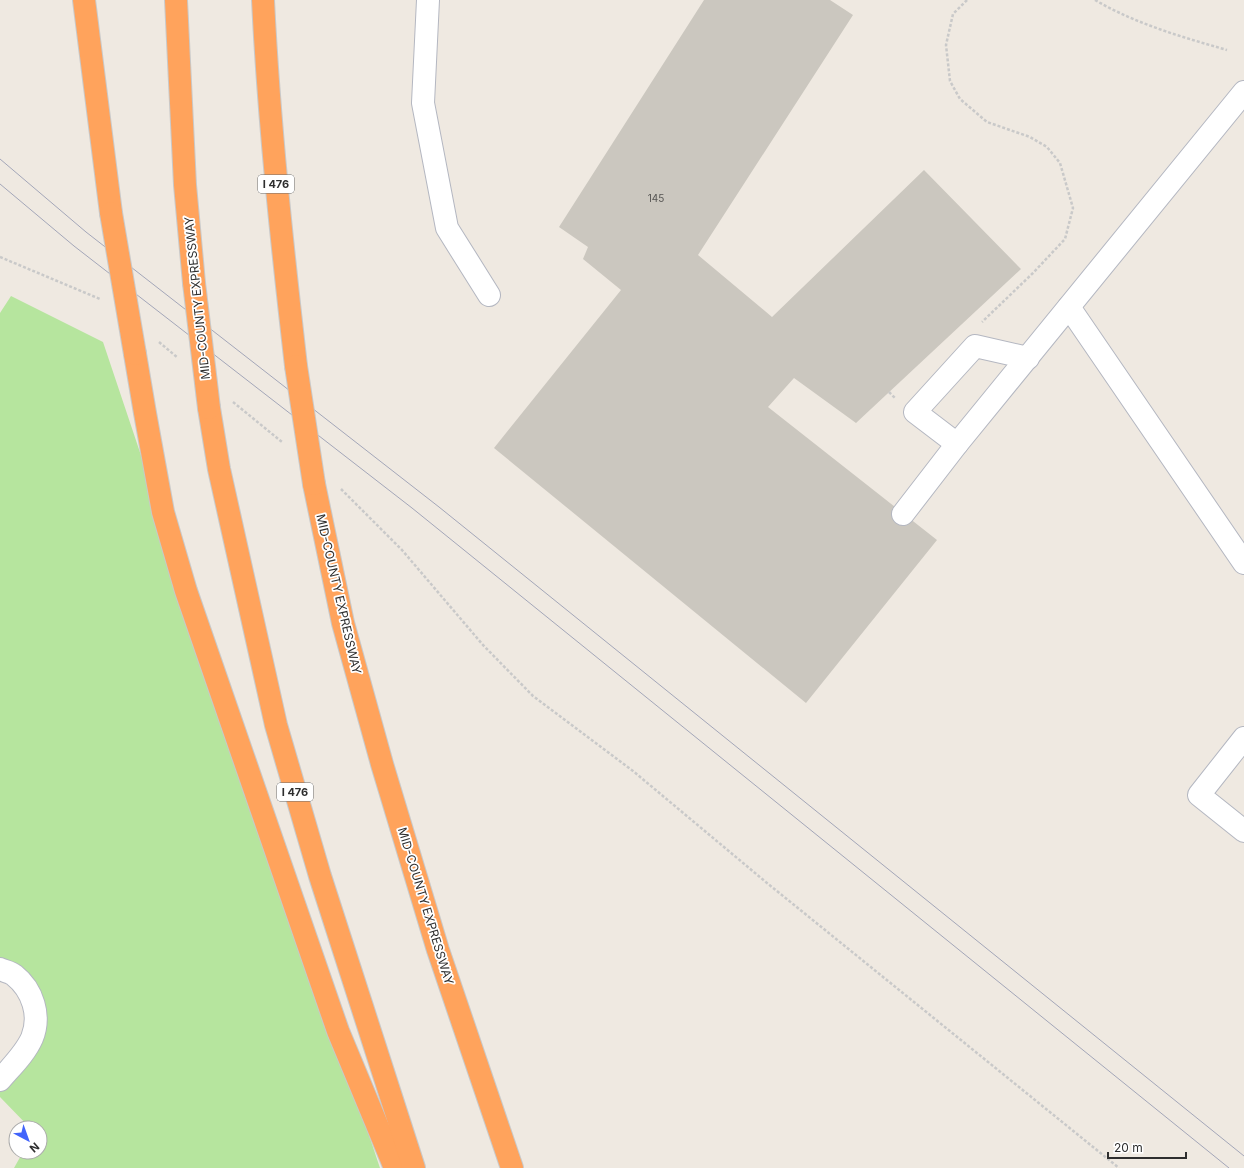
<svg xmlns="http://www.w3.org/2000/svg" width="1244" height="1168" font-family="Inter,sans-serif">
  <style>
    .green { fill: #b6e59e }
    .building { fill: #cbc7bf }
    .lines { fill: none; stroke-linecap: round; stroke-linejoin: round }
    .minor-casing { stroke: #b4b7c1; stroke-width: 24 }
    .highway-casing { stroke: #c9c9c9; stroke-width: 24 }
    .path { stroke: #c9c9c9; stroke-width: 2.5; stroke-dasharray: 3 2; stroke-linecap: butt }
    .minor { stroke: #fff; stroke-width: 22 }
    .highway { stroke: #ffa35c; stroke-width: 22 }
    .tram { stroke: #a3a6b8; stroke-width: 1 }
    .highway-bridge-casing { stroke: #c9c9c9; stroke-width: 24; stroke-linecap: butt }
    .highway-bridge { stroke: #ffa35c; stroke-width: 22 }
    .labels { text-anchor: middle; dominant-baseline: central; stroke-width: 3.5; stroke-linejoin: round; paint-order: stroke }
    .number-label { font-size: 10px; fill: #555452 }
    .shield { fill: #fff; stroke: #6d6d6d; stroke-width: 1 }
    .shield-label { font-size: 11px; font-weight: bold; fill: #2e2e2e }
    .street-label { font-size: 12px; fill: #2e2e2e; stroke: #fff }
  </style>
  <rect width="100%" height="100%" fill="#efe9e1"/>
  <polygon class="green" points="11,296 103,342 380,1168 14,1168 23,1152 40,1152 40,1128 30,1128 0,1097 0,1080 36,1021 0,969 0,313"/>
  <polygon class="building" points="704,0 830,0 853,15 698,255 772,317 924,170 1021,269 856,423 794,378 768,407 937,540 806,703 494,448 621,290 583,259 588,247 559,227"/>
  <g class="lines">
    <defs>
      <g id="minor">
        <polyline points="428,0 423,103 447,228 489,295"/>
        <polyline points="1069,307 1244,563"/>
        <polyline points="957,444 915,412 975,346 1028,358"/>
        <polyline points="903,514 957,444 1244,92"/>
        <polyline points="1244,738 1199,795 1244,831"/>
        <path d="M0 969C4 971 10 972 14 975 33 990 41 1016 32 1038 25 1054 11 1067 0 1080"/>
      </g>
      <g id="highway">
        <polyline points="84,0 111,213"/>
        <polyline points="176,0 185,185 194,283"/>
        <path d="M263 0C269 123 282 244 296 366"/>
        <polyline points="135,354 145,413 163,512 186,591 338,1031 395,1168"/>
        <polyline points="209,408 219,469 276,725 320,876 414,1168"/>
        <polyline points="314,484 343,623 382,764 438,950 512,1168"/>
      </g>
    </defs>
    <use href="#minor" class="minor-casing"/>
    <use href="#highway" class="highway-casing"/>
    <g class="path">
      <polyline points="967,0 953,14 946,45 950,81 960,99 987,122 1030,137 1047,147 1060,163 1073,208 1065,239 1033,273 982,322"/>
      <path d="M1095 0C1136 24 1182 37 1227 50"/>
      <polyline points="0,257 100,299"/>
      <polyline points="159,342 178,358"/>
      <polyline points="889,392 895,398"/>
      <polyline points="233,402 282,442"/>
      <polyline points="341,489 402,550 483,645 533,696 633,771 767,883 1119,1168"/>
    </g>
    <use href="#minor" class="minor"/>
    <use href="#highway" class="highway"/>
    <g class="tram">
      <polyline points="0,159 86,232 439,507 1244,1156"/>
      <polyline points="0,184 74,246 412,508 1229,1168"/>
    </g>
    <defs>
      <g id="highway-bridge">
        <polyline points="111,213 135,354"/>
        <polyline points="194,283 209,408"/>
        <polyline points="296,366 314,484"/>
      </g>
    </defs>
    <use href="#highway-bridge" class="highway-bridge-casing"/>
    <use href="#highway-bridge" class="highway-bridge"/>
  </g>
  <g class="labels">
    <g class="number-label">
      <text x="656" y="198">145</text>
    </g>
    <g class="shield">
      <rect x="258" y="175" width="36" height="18" rx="3"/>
      <rect x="277" y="783" width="36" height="18" rx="3"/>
    </g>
    <g class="shield-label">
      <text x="276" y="184">I 476</text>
      <text x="295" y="792">I 476</text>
    </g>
    <g class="street-label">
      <text transform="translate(197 298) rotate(-96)">MID-COUNTY EXPRESSWAY</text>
      <text transform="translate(339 594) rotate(77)">MID-COUNTY EXPRESSWAY</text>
      <text transform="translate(426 906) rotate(73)">MID-COUNTY EXPRESSWAY</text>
    </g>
  </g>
  <g transform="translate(28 1140) rotate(139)"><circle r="19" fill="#ffffff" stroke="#ababab"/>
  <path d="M0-3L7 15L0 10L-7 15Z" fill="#4264fb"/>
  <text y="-6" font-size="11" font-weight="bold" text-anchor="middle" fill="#2e2e2e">N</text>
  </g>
  <path d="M1108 1152v6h78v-6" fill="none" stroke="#2e2e2e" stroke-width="2"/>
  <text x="1114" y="1152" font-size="12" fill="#2e2e2e" stroke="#ffffff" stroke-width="3" paint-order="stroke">20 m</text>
</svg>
